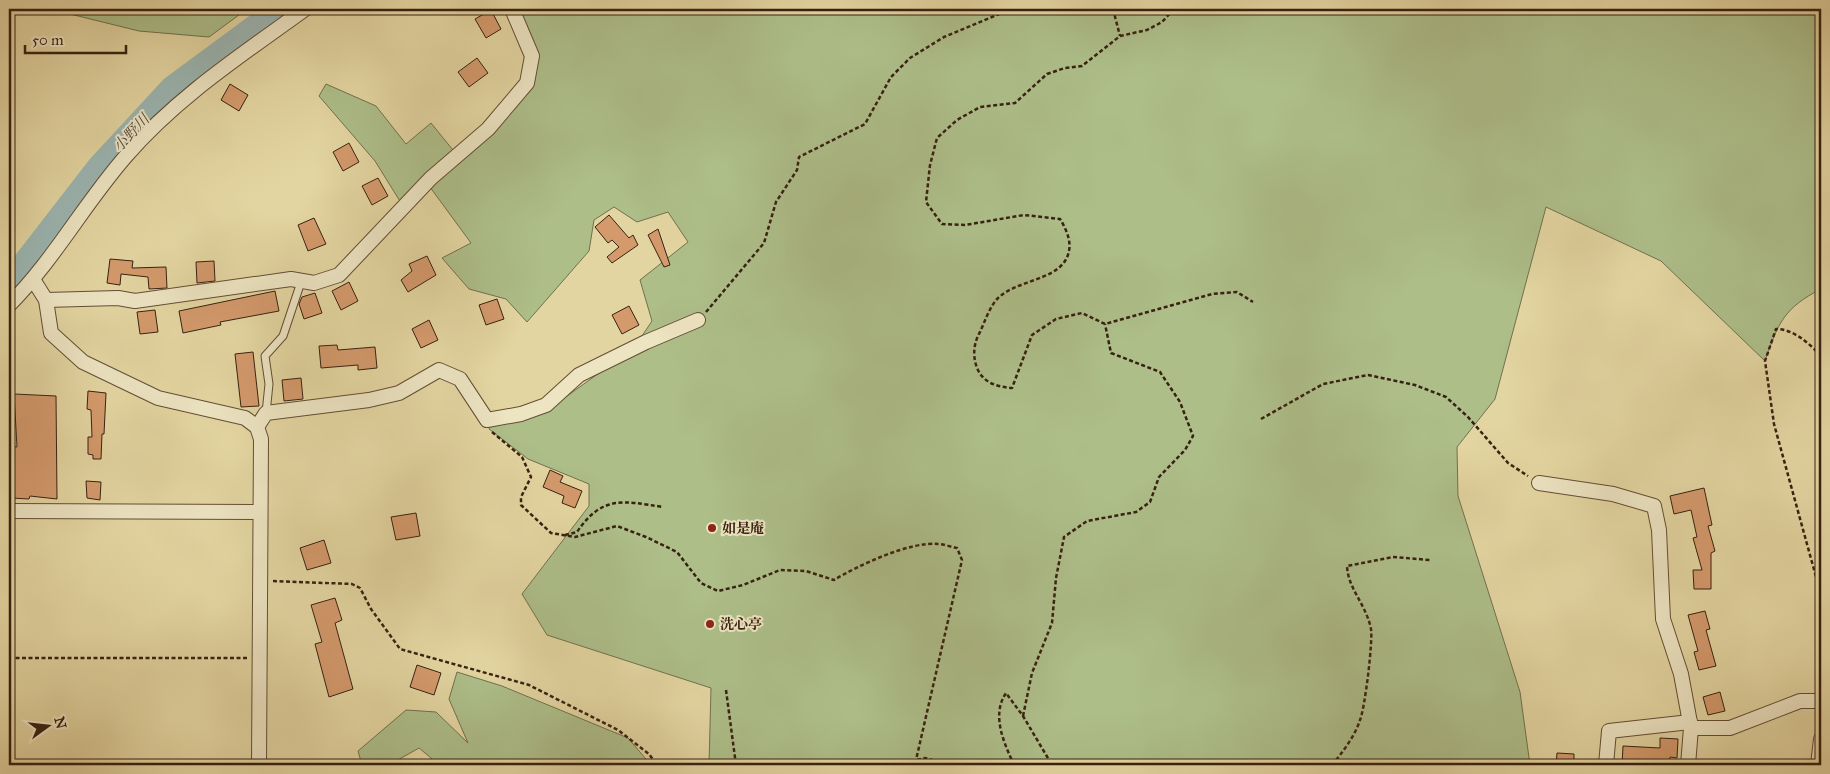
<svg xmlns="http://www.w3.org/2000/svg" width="1830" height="774" font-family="'IM FELL Great Primer','Noto Serif JP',serif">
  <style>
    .green { fill: #adbe89; stroke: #72704d }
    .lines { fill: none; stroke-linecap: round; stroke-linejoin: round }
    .river { stroke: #9bb5b1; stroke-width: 24 }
    .building { fill: #d49a6c; stroke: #382111 }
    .lane-casing { stroke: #634e35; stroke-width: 9 }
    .street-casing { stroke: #634e35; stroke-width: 16 }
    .path { stroke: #382111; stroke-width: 2.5; stroke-dasharray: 4 2.5; stroke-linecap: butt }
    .lane { stroke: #ede4c2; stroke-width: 7 }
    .street { stroke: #ede4c2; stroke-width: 14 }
    .poi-dot { fill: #8f2418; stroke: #ede4c2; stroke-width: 2 }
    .labels { text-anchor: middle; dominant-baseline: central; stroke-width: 4; stroke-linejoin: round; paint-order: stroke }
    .poi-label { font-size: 14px; font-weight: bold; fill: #382111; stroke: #ede4c2; text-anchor: start }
    .water-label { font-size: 15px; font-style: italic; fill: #564d41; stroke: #ede4c2 }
  </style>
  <rect width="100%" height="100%" fill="#e3d5a1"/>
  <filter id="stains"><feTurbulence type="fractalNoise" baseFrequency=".004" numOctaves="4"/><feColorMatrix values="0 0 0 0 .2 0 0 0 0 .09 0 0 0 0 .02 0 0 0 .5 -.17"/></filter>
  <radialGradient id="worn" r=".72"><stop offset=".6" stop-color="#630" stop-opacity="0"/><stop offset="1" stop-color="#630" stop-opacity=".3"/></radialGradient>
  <g class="green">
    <polygon points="61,9 247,9 209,37 139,31 66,13"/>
    <path d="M512 9H1821V289C1784 308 1778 323 1765 361L1661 261 1546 207 1495 399 1457 447 1458 496 1520 692 1530 765H709L711 688 547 635 522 594 589 506V484L528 459 489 429 494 419 542 414 634 348 652 321 640 280 688 242 668 212 637 222 614 207 594 220 589 251 527 322 506 299 469 289 442 258 471 243 427 183 403 206 375 161 319 96 326 84 376 106 406 144 431 123 457 155 527 83 538 56Z"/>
    <polygon points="457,672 502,686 628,738 651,765 437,765 437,763 419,748 389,765 362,765 358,751 406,710 436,712 468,743 449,699"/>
  </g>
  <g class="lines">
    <polyline class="river" points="9,283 98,168 172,88 279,9"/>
  </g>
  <g class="building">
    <polygon points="491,10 501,29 486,38 475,19"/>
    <polygon points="477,58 488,73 469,87 458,72"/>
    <polygon points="230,84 248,95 239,111 221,100"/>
    <polygon points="349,143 359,162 343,171 333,152"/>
    <polygon points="378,178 388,196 372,205 362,186"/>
    <polygon points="609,215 629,238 633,235 638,245 612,263 607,257 619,247 612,240 608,243 595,227"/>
    <polygon points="314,218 326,244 308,251 298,225"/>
    <polygon points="658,229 670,265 664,267 648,235"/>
    <polygon points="427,256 436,275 408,292 401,280 412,271 409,264"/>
    <polygon points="110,259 133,261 132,268 166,267 167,288 149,289 148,277 121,274 120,285 107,283"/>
    <polygon points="214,261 215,281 197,283 196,262"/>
    <polygon points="349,282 358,301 341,310 332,291"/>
    <polygon points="275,291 279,311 220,322 221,325 183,333 179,311"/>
    <polygon points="315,293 322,313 304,319 299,304 302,297"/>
    <polygon points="497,299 504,319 486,325 479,305"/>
    <polygon points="629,306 639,325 622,334 612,315"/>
    <polygon points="155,310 158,332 140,334 137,312"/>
    <polygon points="429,320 438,340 421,348 412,329"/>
    <polygon points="337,345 338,350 375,347 377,368 358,370 358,365 321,368 319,346"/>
    <polygon points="253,352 259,406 241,407 235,354"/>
    <polygon points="301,378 303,399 284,401 282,380"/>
    <polygon points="88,391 106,393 104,434 102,434 101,459 93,459 93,455 88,454 88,437 92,437 91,410 87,409"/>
    <polygon points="14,394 56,396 57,499 30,496 29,499 11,498 12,463 9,463 10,446 17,447"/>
    <polygon points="550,470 563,476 560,482 582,491 575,508 562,503 564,496 543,487"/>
    <polygon points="86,481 101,482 100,500 87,498"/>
    <polygon points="1704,488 1712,525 1708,526 1715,551 1711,553 1711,589 1694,589 1693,570 1702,570 1693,538 1697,537 1691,510 1674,514 1670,496"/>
    <polygon points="416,513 420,536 396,540 391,517"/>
    <polygon points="324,540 331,563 307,570 300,548"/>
    <polygon points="335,598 342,620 335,623 353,689 329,697 315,644 322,642 311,605"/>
    <polygon points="1705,611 1710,629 1706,630 1716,666 1699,670 1694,652 1698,651 1688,615"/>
    <polygon points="417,665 441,673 434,695 410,687"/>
    <polygon points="1720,692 1725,711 1708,715 1703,697"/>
    <polygon points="1660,738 1678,739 1677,758 1670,757 1669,765 1622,765 1623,746 1660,748"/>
    <polygon points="1557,753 1574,754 1574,765 1556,765"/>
  </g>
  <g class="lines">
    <defs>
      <polyline id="lane" points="266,413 269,384 265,356 283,336 301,282"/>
      <g id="street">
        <polyline points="34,281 46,300 51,333 83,362 158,398 245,418 257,427 261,439 259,765"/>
        <polyline points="46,300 118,298 135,301 291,279 314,283 339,275 431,178 488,129 527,83 532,56 512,9"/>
        <path d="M9 305C54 260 84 204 126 156 177 97 243 54 305 9"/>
        <polyline points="257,427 266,413 369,400 399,393 439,370 460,379 487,420 521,414 546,405 579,375 646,342 698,320"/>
        <polyline points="1539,483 1613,494 1654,506 1659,530 1663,619 1681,674 1691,728 1730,728 1800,701 1821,701"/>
        <polyline points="9,511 259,512"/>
        <polyline points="1606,765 1609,731 1690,722"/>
        <polyline points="1688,765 1691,728"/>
        <polyline points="1818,765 1821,739"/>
      </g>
    </defs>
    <use href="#lane" class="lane-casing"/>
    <use href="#street" class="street-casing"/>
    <g class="path">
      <polyline points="1113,9 1120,36"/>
      <path d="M1174 9 1162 22 1147 30 1120 36 1082 66 1065 68 1047 74 1015 103 980 107 957 120 937 138 930 165 926 202 942 224 965 225 1024 215 1060 219C1068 232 1074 247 1065 261 1053 280 1016 281 998 298 990 306 985 321 980 332 973 344 972 359 979 372 986 384 999 387 1012 388L1032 335 1056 319 1082 313 1105 324 1212 294 1237 292 1253 302"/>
      <polyline points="706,312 764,243 776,202 797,170 799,157 865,124 891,77 910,58 944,37 1011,9"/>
      <path d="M1821 356C1809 343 1793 329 1776 329L1765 361 1774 424 1821 595"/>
      <polyline points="1261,419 1323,384 1368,375 1415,385 1446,397 1468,417 1508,463 1528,476"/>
      <path d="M492 432 522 457 531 477 521 497V505L551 533 575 537 617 526 646 537 677 552 701 583 718 591 743 585 780 570 806 571 834 580C857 566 910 541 938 544 944 544 951 547 957 548L962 560 916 760"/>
      <path d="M565 535 577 532C602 495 623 501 663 507"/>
      <polyline points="273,581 352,584 360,588 371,609 400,649 529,685 618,730 649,754 657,765"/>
      <polyline points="9,658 247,658"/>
      <polyline points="726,690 736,765"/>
      <polyline points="1023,716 1032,673 1052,623 1056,578 1064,537 1087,521 1136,512 1150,502 1159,477 1185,450 1193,436 1180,402 1160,372 1111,353 1105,324"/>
      <polyline points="914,765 916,760 925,758 950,765"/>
      <path d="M1014 765C1004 743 991 715 1006 693L1023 716 1052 765"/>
      <path d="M1332 765C1342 753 1355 736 1360 720 1365 708 1373 641 1371 629 1366 604 1348 589 1347 566L1393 557 1430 560"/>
    </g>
    <use href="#lane" class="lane"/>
    <use href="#street" class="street"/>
  </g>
  <g class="poi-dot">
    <circle cx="712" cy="528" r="5"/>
    <circle cx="710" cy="624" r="5"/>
  </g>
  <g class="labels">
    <g class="poi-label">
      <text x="722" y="528">如是庵</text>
      <text x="720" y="624">洗心亭</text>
    </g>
    <g class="water-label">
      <text transform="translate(131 133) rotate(-47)">小野川</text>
    </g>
  </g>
  <rect width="1830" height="774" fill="none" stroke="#e3d5a1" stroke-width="30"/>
  <rect x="10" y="10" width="1810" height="754" fill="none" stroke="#382111" stroke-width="2.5"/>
  <rect x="15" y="15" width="1800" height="744" fill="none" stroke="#382111"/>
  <g transform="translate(48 726) rotate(75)" stroke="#ede4c2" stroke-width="4" paint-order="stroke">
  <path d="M0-4L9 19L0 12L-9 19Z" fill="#382111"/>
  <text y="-8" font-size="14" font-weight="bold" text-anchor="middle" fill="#382111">N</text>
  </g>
  <path d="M25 45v8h101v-8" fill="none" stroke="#382111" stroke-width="2.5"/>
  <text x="32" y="45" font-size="15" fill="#382111" stroke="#ede4c2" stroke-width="4" paint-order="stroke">50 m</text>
  <rect width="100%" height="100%" filter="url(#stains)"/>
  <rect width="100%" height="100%" fill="url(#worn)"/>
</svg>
